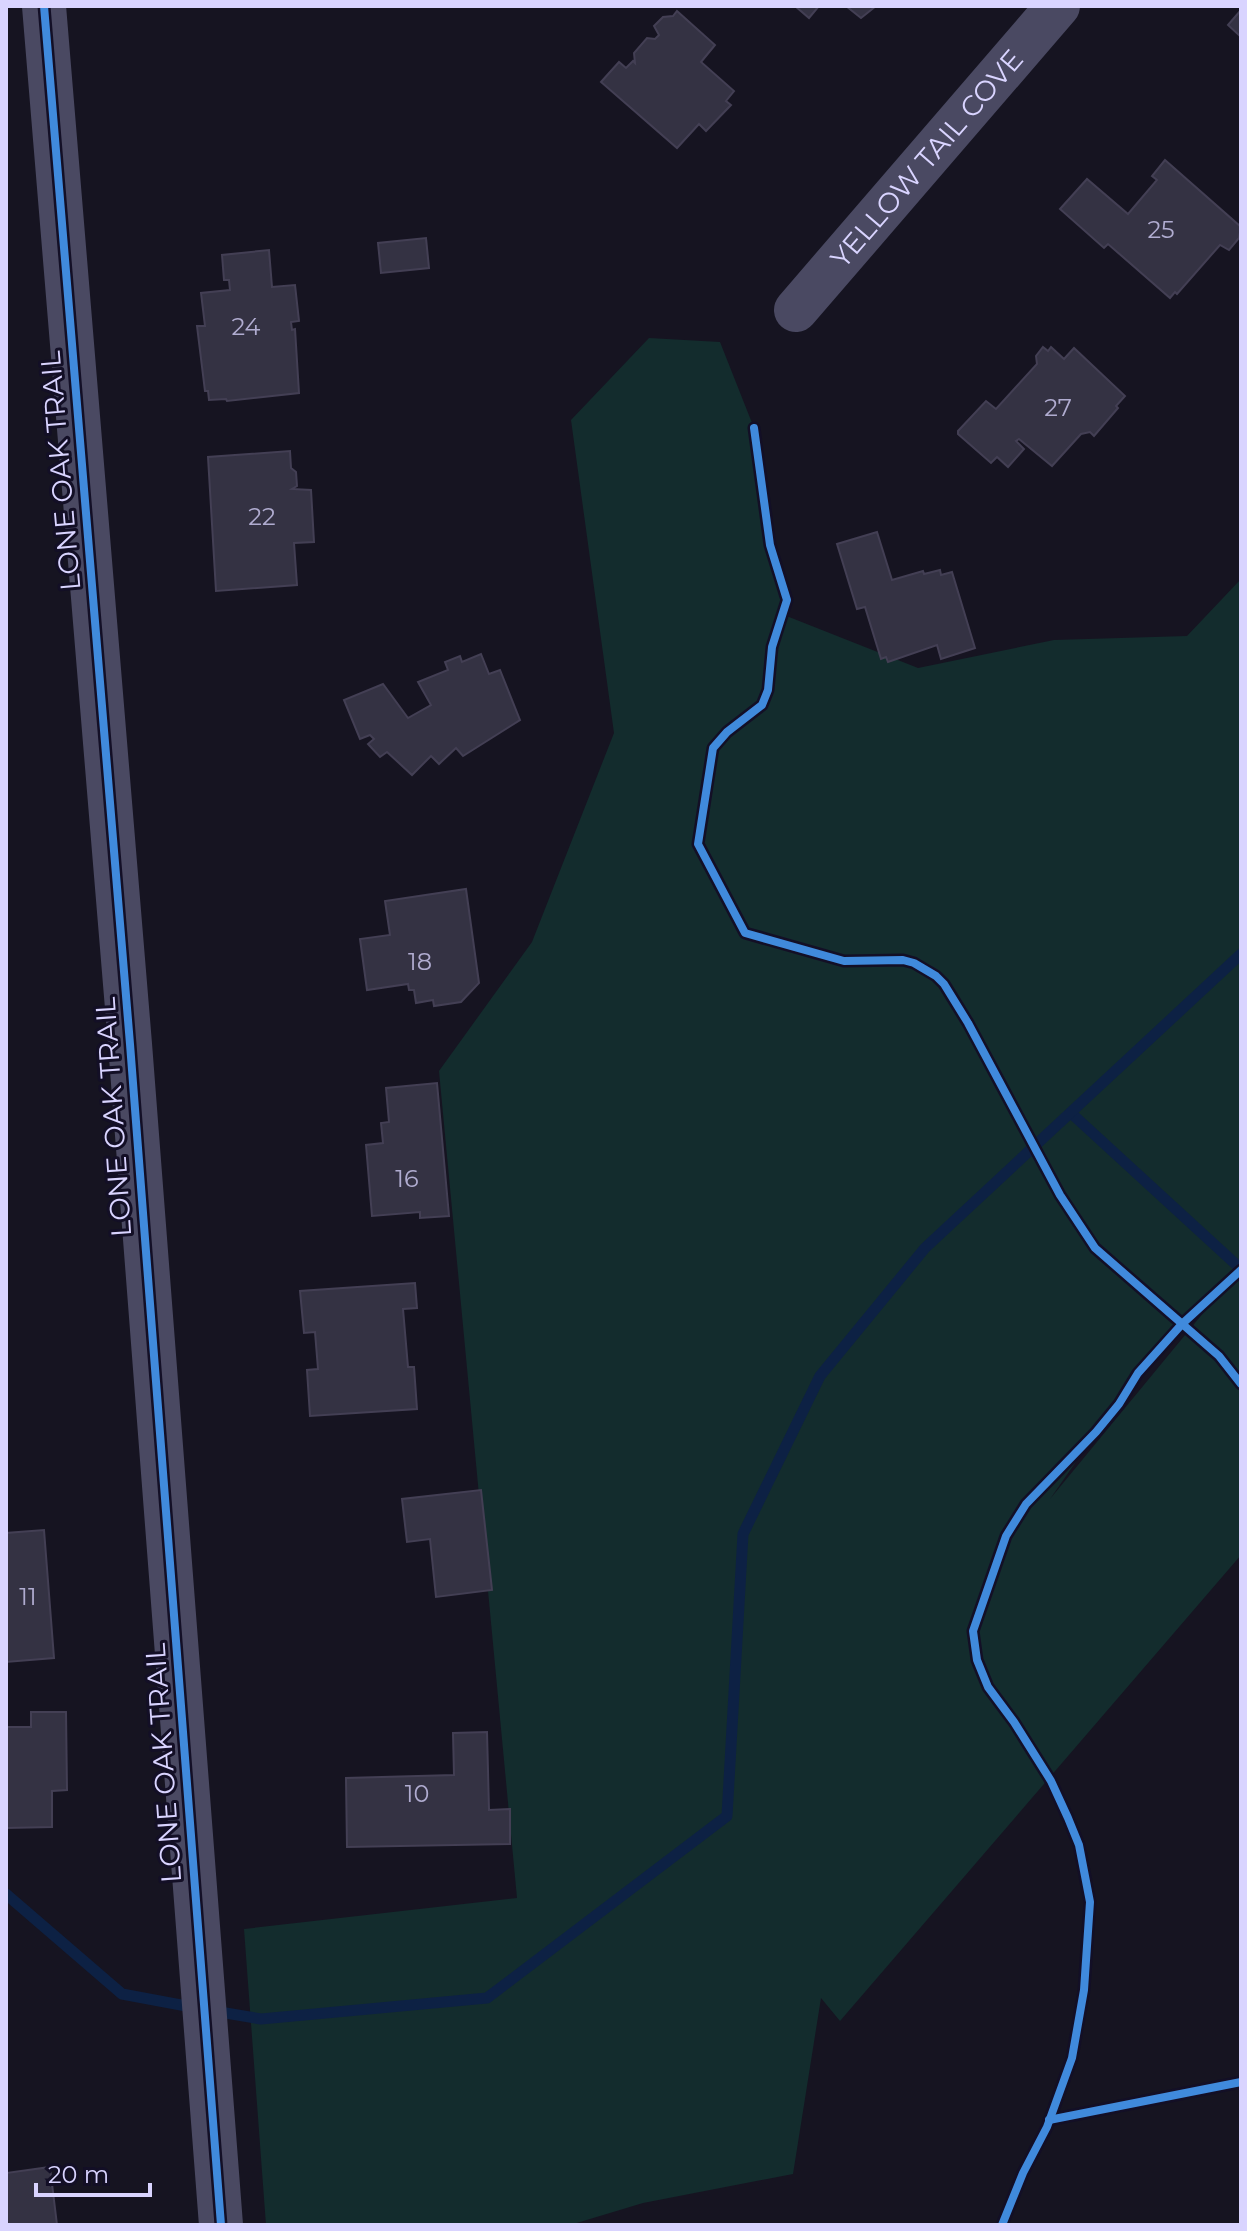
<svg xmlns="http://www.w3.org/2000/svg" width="1247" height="2231" font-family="Montserrat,sans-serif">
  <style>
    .green { fill: #132c2d; fill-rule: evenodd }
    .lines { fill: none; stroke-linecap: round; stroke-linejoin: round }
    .stream { stroke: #0d2144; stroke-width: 11 }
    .building { fill: #343243; stroke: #433f54; stroke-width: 2 }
    .street { stroke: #4a4962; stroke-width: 44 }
    .cycleway-casing { stroke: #130f26; stroke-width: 13 }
    .cycleway { stroke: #408adc; stroke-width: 8 }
    .labels { text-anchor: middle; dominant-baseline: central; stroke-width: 6; stroke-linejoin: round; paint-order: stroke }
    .number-label { font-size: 24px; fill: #b0acd0 }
    .street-label { font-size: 28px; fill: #d9d4ff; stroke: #130f26 }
  </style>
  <rect width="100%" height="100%" fill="#161421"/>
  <path class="green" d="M649 338 720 342 754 428 784 615 918 668 1054 640 1187 636 1241 579V1555L840 2021 821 1998 793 2174 643 2203 570 2225H266L244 1929 517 1898 439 1071 532 942 614 733 571 420ZM1218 1295 1050 1499 1138 1373Z"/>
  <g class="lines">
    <g class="stream">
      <polyline points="1071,1113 1241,1269"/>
      <polyline points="6,1894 122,1994 197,2008"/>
      <polyline points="214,2011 261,2019 487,1998 727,1816 743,1534 820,1376 925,1248 1241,954"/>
    </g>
  </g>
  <g class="building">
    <polygon points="795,6 819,6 809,18"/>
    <polygon points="846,6 876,6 861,18"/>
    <polygon points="1241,10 1241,37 1228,25"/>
    <polygon points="677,11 715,45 701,62 734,91 726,101 731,105 706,131 699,124 677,148 601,82 619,62 626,68 633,61 635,63 634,53 647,38 655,39 659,35 654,26 663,17 673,16"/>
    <polygon points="1165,160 1241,227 1239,238 1229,250 1220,245 1177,294 1175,292 1170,298 1108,244 1104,248 1060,209 1087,179 1128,214 1157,180 1152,176"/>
    <polygon points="426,238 429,268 381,273 378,243"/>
    <polygon points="269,250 272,287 295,285 299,321 291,322 292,330 295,329 299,393 227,401 226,399 209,400 208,391 205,391 197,326 205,326 201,293 230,290 229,280 224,280 222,255"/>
    <polygon points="1043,347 1048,351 1051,347 1064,359 1074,348 1125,396 1116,406 1118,408 1094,436 1090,432 1081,434 1052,466 1019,439 1016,441 1024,449 1008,467 997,457 991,463 958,434 958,431 986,401 996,409 1037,364 1036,356"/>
    <polygon points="290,451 291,468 296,472 297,486 292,489 311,490 314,542 294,543 297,585 216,591 208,457"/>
    <polygon points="877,532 892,580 923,571 924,574 940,570 941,575 952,572 975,648 941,659 937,645 888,662 886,657 881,659 865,607 857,609 837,544"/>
    <polygon points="481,654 489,674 500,670 520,720 463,756 456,748 439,764 431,756 412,775 387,752 380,757 368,744 374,739 370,735 360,739 344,700 383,684 408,718 431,705 418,682 448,670 445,662 460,656 462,662"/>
    <polygon points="466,889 479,983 461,1002 434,1006 433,1000 416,1003 414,990 409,990 408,984 367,990 360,939 390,935 385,901"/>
    <polygon points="437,1083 449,1216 420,1218 420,1212 372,1216 366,1145 383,1143 381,1123 389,1122 386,1088"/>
    <polygon points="415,1283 417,1308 403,1309 408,1367 414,1367 417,1409 310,1416 307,1370 318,1369 315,1332 304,1333 300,1291"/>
    <polygon points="481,1490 492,1590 436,1597 430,1539 407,1542 402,1499"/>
    <polygon points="44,1530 54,1658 6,1662 6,1533"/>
    <polygon points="31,1712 66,1712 67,1790 52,1791 52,1827 6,1828 7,1727 31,1727"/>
    <polygon points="487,1732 489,1810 510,1809 510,1844 347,1847 346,1778 454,1775 453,1733"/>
    <polygon points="50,2167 57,2225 6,2225 6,2173"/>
  </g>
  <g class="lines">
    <g class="street">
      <polyline points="44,6 130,1044 221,2225"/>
      <path id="s1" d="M796 310 1058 6"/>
    </g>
    <defs>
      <g id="cycleway">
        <polyline points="44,6 130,1044 221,2225"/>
        <polyline points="754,428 770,545 787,600 772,647 768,690 762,705 727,732 713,748 698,844 745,933 844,961 903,960 914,963 936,976 944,984 968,1023 1060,1195 1095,1248 1219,1356 1241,1384"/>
        <polyline points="1049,2120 1241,2082"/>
        <polyline points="1002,2225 1023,2173 1047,2127 1072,2058 1084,1990 1090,1902 1079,1845 1068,1818 1051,1781 1014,1722 988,1687 977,1660 973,1631 1006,1536 1026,1504 1096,1432 1119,1404 1138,1373 1182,1324 1241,1270"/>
      </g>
    </defs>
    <use href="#cycleway" class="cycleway-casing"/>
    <use href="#cycleway" class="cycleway"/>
  </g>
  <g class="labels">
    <g class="number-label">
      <text x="1161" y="229">25</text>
      <text x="246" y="326">24</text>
      <text x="1058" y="407">27</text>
      <text x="262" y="516">22</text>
      <text x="420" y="961">18</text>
      <text x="407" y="1178">16</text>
      <text x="28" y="1596">11</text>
      <text x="417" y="1793">10</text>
    </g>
    <g class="street-label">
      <text stroke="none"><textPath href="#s1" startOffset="200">YELLOW TAIL COVE</textPath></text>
      <text transform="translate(60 471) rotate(-95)">LONE OAK TRAIL</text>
      <text transform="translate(113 1117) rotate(-94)">LONE OAK TRAIL</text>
      <text transform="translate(163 1763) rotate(-94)">LONE OAK TRAIL</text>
    </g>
  </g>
  <rect width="1247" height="2231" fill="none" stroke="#d9d4ff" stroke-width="16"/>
  <path d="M36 2183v12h114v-12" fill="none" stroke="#d9d4ff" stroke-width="4"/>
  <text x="48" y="2183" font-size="24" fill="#d9d4ff" stroke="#130f26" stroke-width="6" paint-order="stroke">20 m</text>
</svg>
